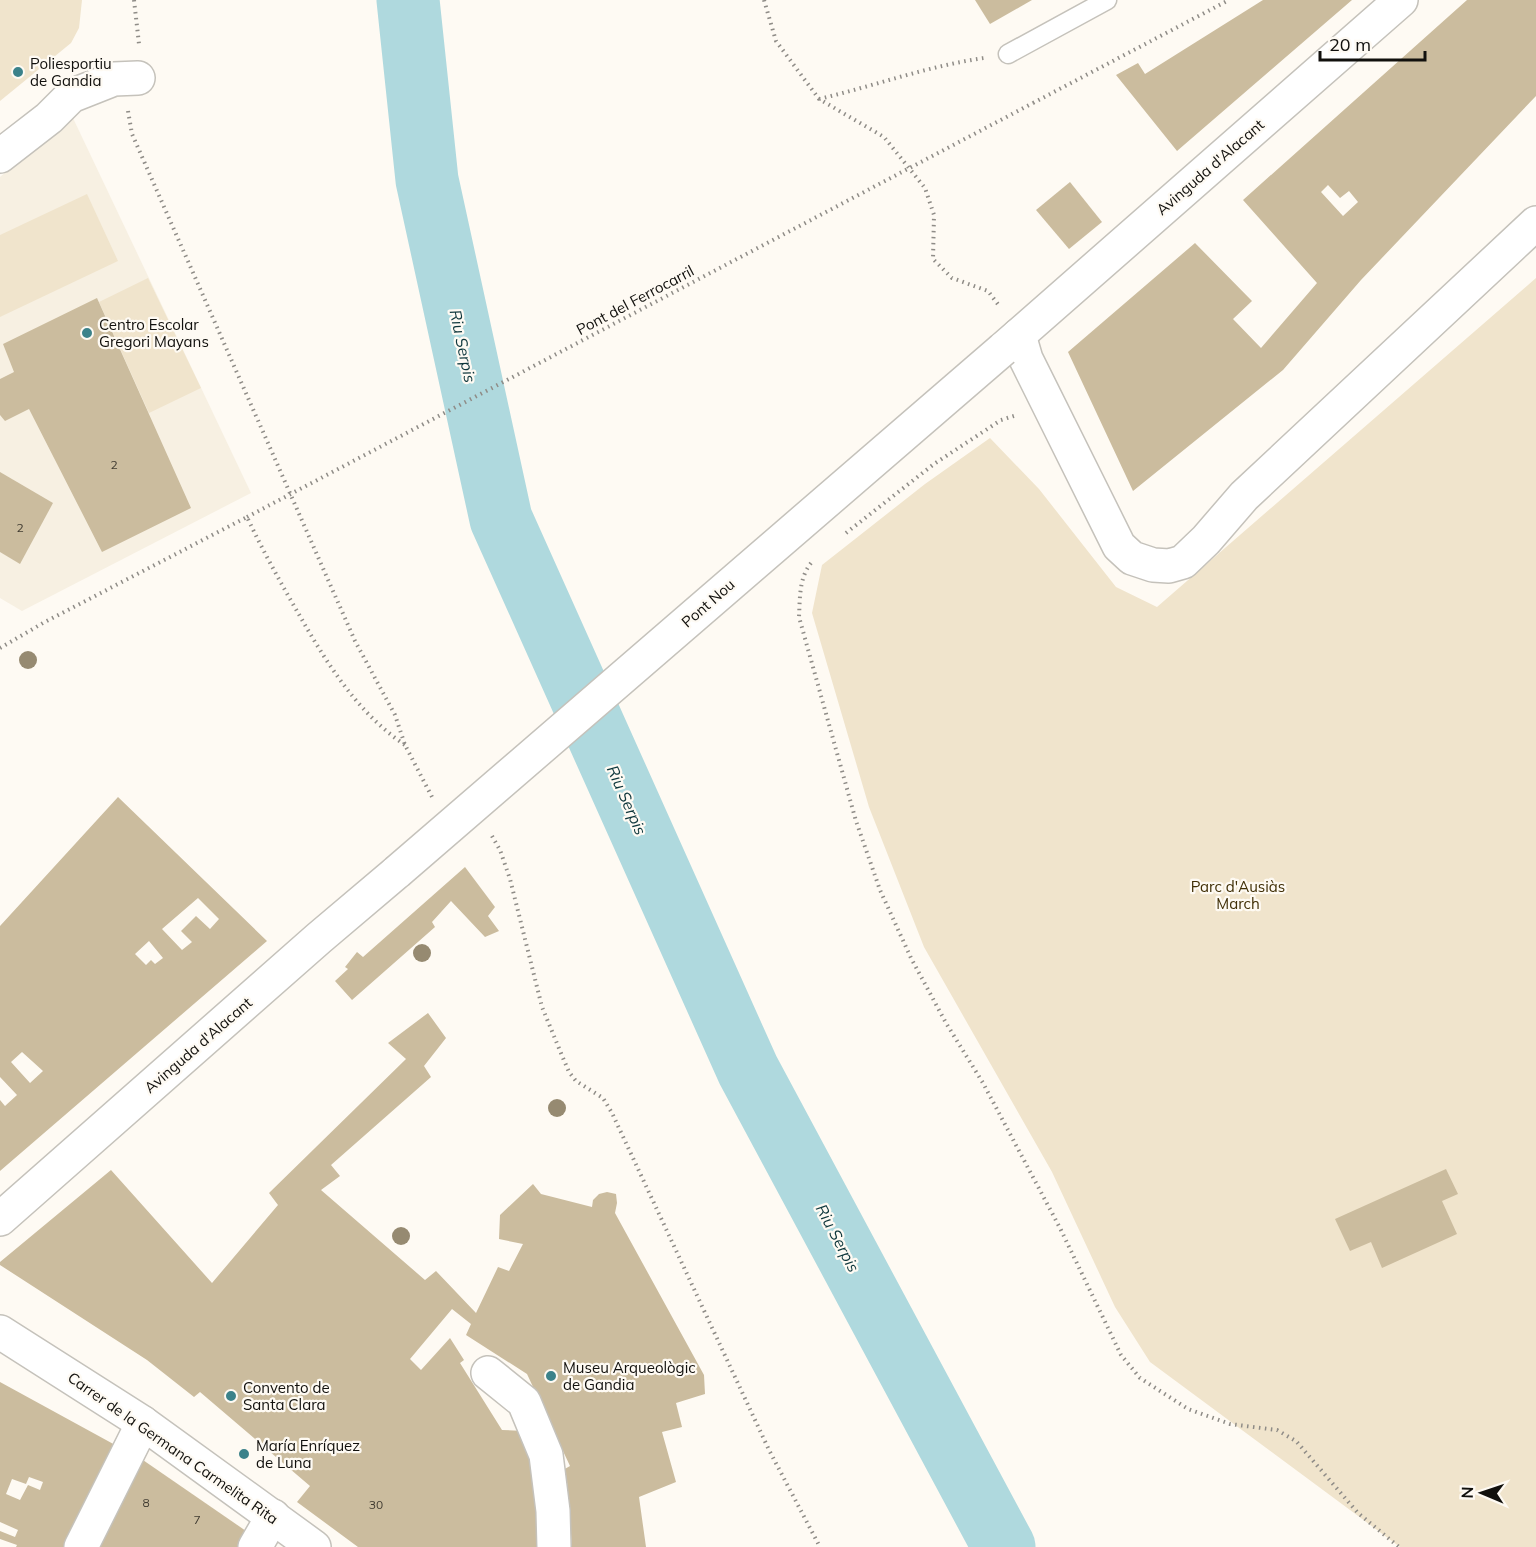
<svg xmlns="http://www.w3.org/2000/svg" width="1536" height="1547" font-family="Mulish,sans-serif">
  <style>
    .built { fill: #f7f0e2 }
    .green { fill: #f0e4cc }
    .lines { fill: none; stroke-linecap: round; stroke-linejoin: round }
    .river { stroke: #afd9de; stroke-width: 63 }
    .building { fill: #cbbc9e; fill-rule: evenodd }
    .lane-casing { stroke: #c5c2bb; stroke-width: 21 }
    .street-casing { stroke: #c5c2bb; stroke-width: 36 }
    .secondary-casing { stroke: #c5c2bb; stroke-width: 36 }
    .path { stroke: #8f8c87; stroke-width: 4; stroke-dasharray: 1.5 4.5; stroke-linecap: butt }
    .lane { stroke: #fff; stroke-width: 18 }
    .street { stroke: #fff; stroke-width: 33 }
    .secondary { stroke: #fff; stroke-width: 33 }
    .secondary-bridge-casing { stroke: #c5c2bb; stroke-width: 36; stroke-linecap: butt }
    .path-bridge { stroke: #8f8c87; stroke-width: 4; stroke-dasharray: 1.5 4.5; stroke-linecap: butt }
    .secondary-bridge { stroke: #fff; stroke-width: 33 }
    .tree { fill: #968a71 }
    .poi-dot { fill: #3b828a; stroke: #fefaf3; stroke-width: 2 }
    .labels { text-anchor: middle; dominant-baseline: central; stroke-width: 4.5; stroke-linejoin: round; paint-order: stroke }
    .number-label { font-size: 12px; fill: #403b31 }
    .poi-label { font-size: 15px; fill: #11100d; stroke: #fefaf3; text-anchor: start }
    .street-label { font-size: 15px; fill: #11100d; stroke: #fefaf3 }
    .park-label { font-size: 15px; fill: #402f06; stroke: #fefaf3 }
    .water-label { font-size: 16px; font-style: italic; fill: #0d363b; stroke: #fefaf3 }
  </style>
  <rect width="100%" height="100%" fill="#fefaf3"/>
  <polygon class="built" points="72,116 251,493 22,611 0,598 0,177"/>
  <g class="green">
    <polygon points="0,0 82,0 79,28 71,43 0,101"/>
    <polygon points="87,194 118,261 0,317 0,235"/>
    <polygon points="148,278 201,388 149,413 99,302"/>
    <polygon points="1536,278 1536,1547 1400,1547 1150,1362 1115,1307 1052,1172 924,947 869,807 812,613 822,565 925,484 990,438 1039,489 1116,587 1157,607"/>
  </g>
  <g class="lines">
    <polyline class="river" points="408,0 427,180 501,519 748,1070 1004,1547"/>
  </g>
  <g class="building">
    <polygon points="975,0 1032,0 990,24"/>
    <polygon points="1263,0 1352,0 1177,151 1116,75 1138,63 1145,74"/>
    <path d="M1467 0H1536V96L1361 280 1283 370 1133 491 1068 352 1195 243 1252 301 1233 319 1261 348 1317 283 1243 200ZM1328 185 1340 198 1349 191 1358 202 1343 216 1321 192Z"/>
    <polygon points="1070,182 1102,222 1069,249 1036,210"/>
    <polygon points="97,298 191,508 102,552 29,409 5,421 0,415 0,379 14,372 3,344"/>
    <polygon points="0,472 53,503 20,564 0,552"/>
    <path d="M118 797 267 941 0 1171V1100L5 1106 17 1095 0 1077V926ZM198 898 219 919 210 929 196 916 181 931 192 942 182 950 162 929ZM149 941 163 958 155 964 151 960 146 965 135 954ZM22 1052 43 1071 30 1083 11 1062Z"/>
    <polygon points="465,867 495,907 488,916 499,931 485,937 451,901 432,922 435,927 352,1000 335,981 348,969 345,967 357,952 363,957"/>
    <polygon points="428,1013 446,1038 424,1066 431,1077 331,1165 340,1176 321,1190 425,1280 436,1271 476,1313 498,1267 509,1271 523,1244 499,1239 500,1215 533,1184 541,1194 592,1207 593,1200 599,1194 607,1192 616,1194 617,1203 615,1213 704,1375 705,1394 676,1403 682,1427 662,1432 676,1482 639,1497 646,1547 572,1547 567,1482 563,1470 570,1466 527,1374 466,1335 471,1324 452,1309 410,1359 421,1370 450,1338 464,1360 460,1363 502,1430 525,1431 548,1547 358,1547 297,1502 310,1486 200,1392 194,1397 147,1360 0,1265 0,1262 111,1170 212,1283 278,1205 269,1193 406,1059 388,1043"/>
    <polygon points="1446,1169 1458,1194 1442,1201 1457,1234 1382,1268 1371,1242 1350,1251 1335,1219"/>
    <path d="M0 1382 117 1446 67 1547H16L17 1545 0 1539V1531L15 1537 18 1530 0 1522ZM29 1477 43 1482 40 1490 28 1485 20 1500 6 1494 12 1479 26 1484Z"/>
    <polygon points="140,1458 246,1531 237,1547 97,1547"/>
  </g>
  <g class="lines">
    <defs>
      <polyline id="lane" points="1008,54 1107,0"/>
      <g id="street">
        <polyline points="0,156 49,118 71,96 114,79 138,78"/>
        <polyline points="1019,335 1026,359 1119,546 1132,558 1153,565 1169,566 1183,562 1206,540 1244,496 1536,223"/>
        <polyline points="0,1332 143,1423 314,1547"/>
        <polyline points="488,1373 524,1402 546,1455 553,1511 554,1547"/>
        <polyline points="81,1547 143,1423"/>
        <polyline points="255,1547 273,1516"/>
      </g>
      <g id="secondary">
        <polyline points="1003,349 1401,0"/>
        <polyline points="0,1219 319,938 397,872"/>
      </g>
    </defs>
    <use href="#lane" class="lane-casing"/>
    <use href="#street" class="street-casing"/>
    <use href="#secondary" class="secondary-casing"/>
    <g class="path">
      <polyline points="134,0 139,44"/>
      <polyline points="764,0 776,41 819,99 884,137 925,188 934,215 933,259 952,278 988,291 1000,307"/>
      <path d="M819 99C874 86 928 66 984 58"/>
      <polyline points="1033,103 1229,0"/>
      <polyline points="128,111 132,134 355,641 395,715 405,745 432,797"/>
      <polyline points="846,533 934,464 1001,420 1017,415"/>
      <path d="M811 563C799 578 800 598 799 617L856 821 880 890 911 958 946 1023 983 1083 1060 1228 1121 1355 1140 1378 1188 1409 1230 1424 1277 1430 1296 1441 1358 1513 1399 1547"/>
      <path d="M0 648 43 623 247 517C262 549 279 580 297 611 325 660 356 712 405 745"/>
      <polyline points="492,836 500,850 510,879 542,1007 563,1058 569,1072 576,1081 603,1098 612,1113 769,1450 820,1547"/>
    </g>
    <use href="#lane" class="lane"/>
    <use href="#street" class="street"/>
    <use href="#secondary" class="secondary"/>
    <defs>
      <polyline id="secondary-bridge" points="397,872 1003,349"/>
    </defs>
    <use href="#secondary-bridge" class="secondary-bridge-casing"/>
    <polyline class="path-bridge" points="247,517 1033,103"/>
    <use href="#secondary-bridge" class="secondary-bridge"/>
  </g>
  <g class="tree">
    <circle cx="28" cy="660" r="9"/>
    <circle cx="422" cy="953" r="9"/>
    <circle cx="557" cy="1108" r="9"/>
    <circle cx="401" cy="1236" r="9"/>
  </g>
  <g class="poi-dot">
    <circle cx="18" cy="72" r="6"/>
    <circle cx="87" cy="333" r="6"/>
    <circle cx="551" cy="1376" r="6"/>
    <circle cx="231" cy="1396" r="6"/>
    <circle cx="244" cy="1454" r="6"/>
  </g>
  <g class="labels">
    <g class="number-label">
      <text x="114" y="464">2</text>
      <text x="20" y="527">2</text>
      <text x="146" y="1502">8</text>
      <text x="376" y="1504">30</text>
      <text x="197" y="1519">7</text>
    </g>
    <g class="poi-label">
      <text x="30" y="63">Poliesportiu<tspan x="30" dy="17">de Gandia</tspan></text>
      <text x="99" y="324">Centro Escolar<tspan x="99" dy="17">Gregori Mayans</tspan></text>
      <text x="563" y="1367">Museu Arqueològic<tspan x="563" dy="17">de Gandia</tspan></text>
      <text x="243" y="1387">Convento de<tspan x="243" dy="17">Santa Clara</tspan></text>
      <text x="256" y="1445">María Enríquez<tspan x="256" dy="17">de Luna</tspan></text>
    </g>
    <g class="street-label">
      <text transform="translate(1210 167) rotate(-41)">Avinguda d'Alacant</text>
      <text transform="translate(635 300) rotate(-28)">Pont del Ferrocarril</text>
      <text transform="translate(708 603) rotate(-41)">Pont Nou</text>
      <text transform="translate(198 1045) rotate(-41)">Avinguda d'Alacant</text>
      <text transform="translate(173 1448) rotate(35)">Carrer de la Germana Carmelita Rita</text>
    </g>
    <g class="park-label">
      <text x="1238" y="886">Parc d'Ausiàs<tspan x="1238" dy="17">March</tspan></text>
    </g>
    <g class="water-label">
      <text transform="translate(463 346) rotate(78)">Riu Serpis</text>
      <text transform="translate(627 800) rotate(66)">Riu Serpis</text>
      <text transform="translate(838 1238) rotate(62)">Riu Serpis</text>
    </g>
  </g>
  <g transform="translate(1482 1493) rotate(272)" stroke="#fefaf3" stroke-width="4.5" paint-order="stroke">
  <path d="M0-4.5L10 22L0 15L-10 22Z" fill="#11100d"/>
  <text y="-9" font-size="16" font-weight="bold" text-anchor="middle" fill="#11100d">N</text>
  </g>
  <path d="M1320 51v9h105v-9" fill="none" stroke="#11100d" stroke-width="3"/>
  <text x="1329" y="51" font-size="18" fill="#11100d" stroke="#fefaf3" stroke-width="4.5" paint-order="stroke">20 m</text>
</svg>
